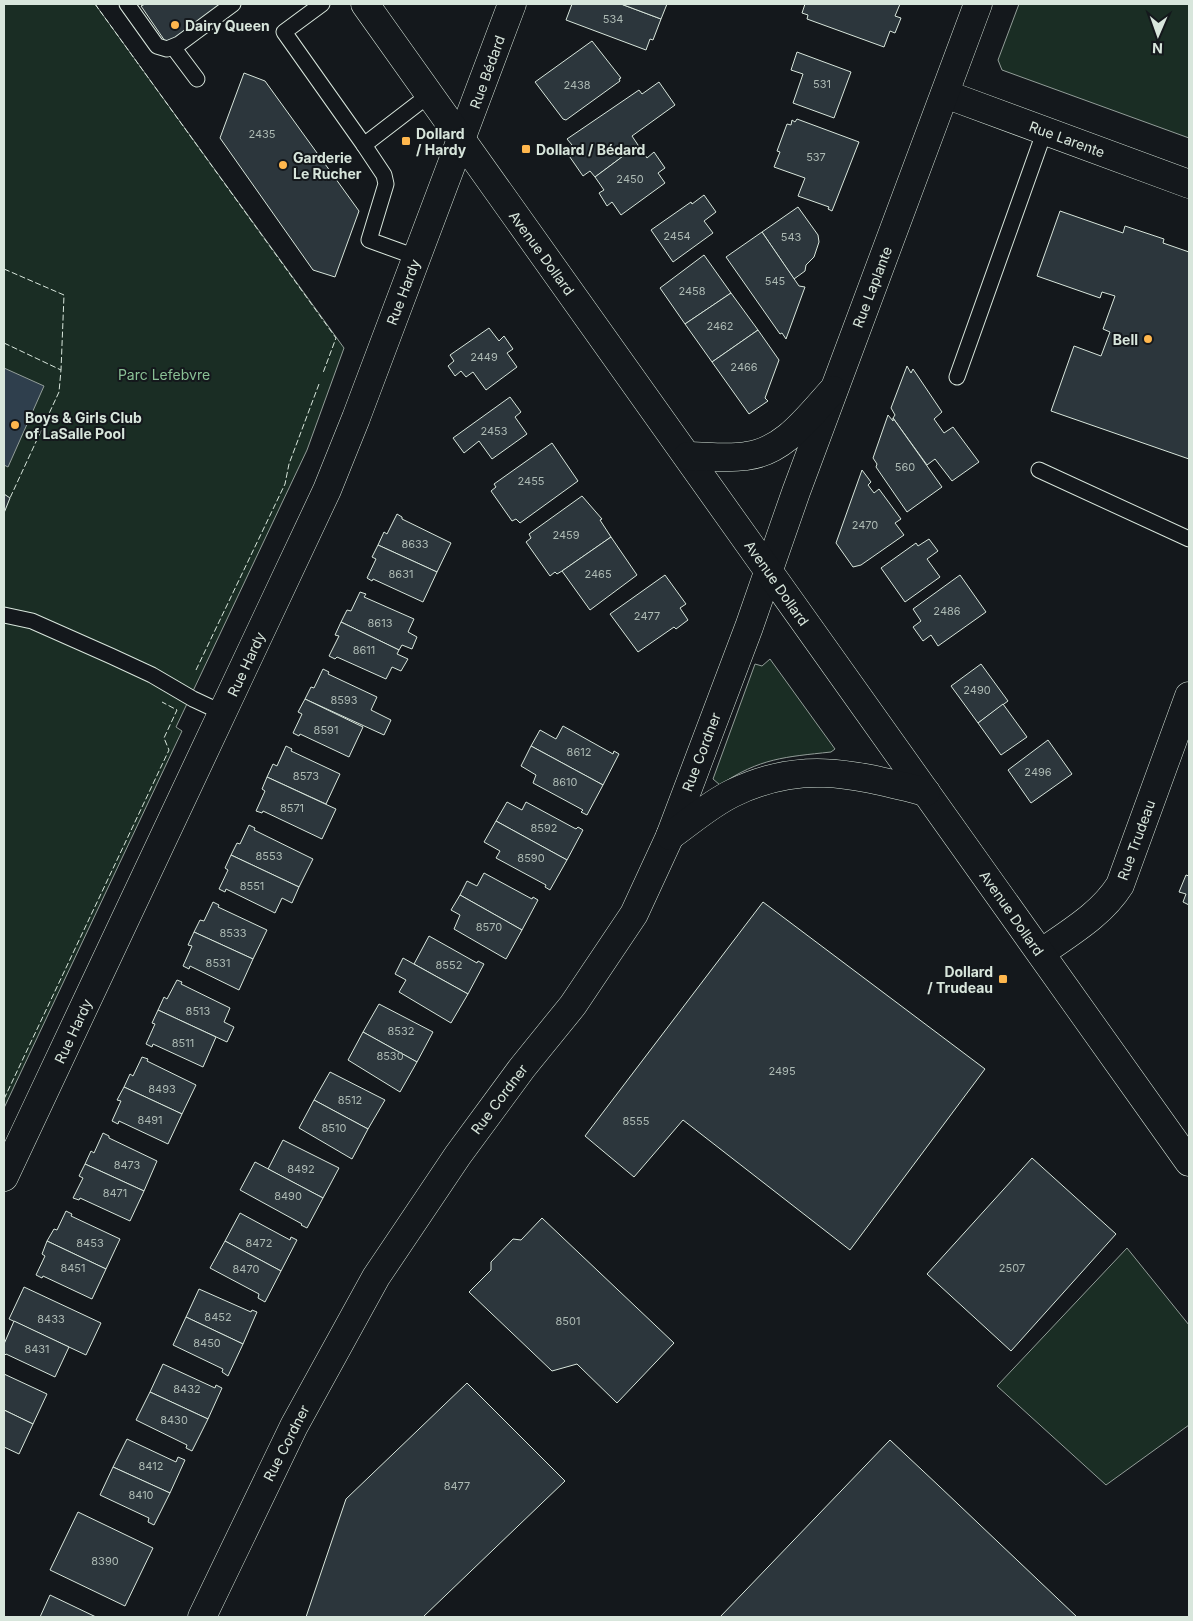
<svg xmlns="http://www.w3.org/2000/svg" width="1193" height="1621" font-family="Inter,sans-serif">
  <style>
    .green { fill: #1a2d24; stroke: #939e99 }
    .water { fill: #2f3f4d; stroke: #939e99 }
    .building { fill: #2c363c; stroke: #d8e6dc }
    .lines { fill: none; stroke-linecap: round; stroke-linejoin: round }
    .service-casing { stroke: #d8e6dc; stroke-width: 17 }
    .minor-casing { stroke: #d8e6dc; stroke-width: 29 }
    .tertiary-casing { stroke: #d8e6dc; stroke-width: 29 }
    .secondary-casing { stroke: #d8e6dc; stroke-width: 29 }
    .service { stroke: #14181c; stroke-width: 15 }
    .minor { stroke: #14181c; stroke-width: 28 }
    .tertiary { stroke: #14181c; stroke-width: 28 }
    .secondary { stroke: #14181c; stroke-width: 28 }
    .fence { stroke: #d8e6dc; stroke-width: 1; stroke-dasharray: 6 2.5; stroke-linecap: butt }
    .poi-dot { fill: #ffb74d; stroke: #14181c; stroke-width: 2 }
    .labels { text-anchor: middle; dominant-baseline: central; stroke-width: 4; stroke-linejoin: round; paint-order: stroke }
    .number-label { font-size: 11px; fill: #adbab4 }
    .poi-label { font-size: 14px; font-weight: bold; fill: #d8e6dc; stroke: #14181c; text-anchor: start }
    .street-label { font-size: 14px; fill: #d8e6dc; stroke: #14181c }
    .park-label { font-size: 14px; fill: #8ac095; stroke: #14181c }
  </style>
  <rect width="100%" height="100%" fill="#14181c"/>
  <g class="green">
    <polygon points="4,4 95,4 344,348 307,450 176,727 182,731 4,1108"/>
    <polygon points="1019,4 1189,4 1189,138 1002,70 998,60"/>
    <path d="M770 659 835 749 831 752C785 757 760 758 720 785L713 779 755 664 762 666Z"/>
    <polygon points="1127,1248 1189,1325 1189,1425 1106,1485 997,1386"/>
  </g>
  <polygon class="water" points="4,368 44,386 8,467 4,465"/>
  <g class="building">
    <polygon points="145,4 226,4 167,44 141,6"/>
    <polygon points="572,4 621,4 661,19 653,40 650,39 646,50 566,20"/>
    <polygon points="621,4 667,4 661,19"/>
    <polygon points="805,4 900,4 895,16 901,18 895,33 890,31 884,47 807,19 808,15 802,13"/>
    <polygon points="592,41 621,78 619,79 620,81 566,120 563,119 535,82"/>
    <polygon points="797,52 851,72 834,118 793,103 803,74 791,70"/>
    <polygon points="244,73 265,81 359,211 335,277 313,270 220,138"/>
    <polygon points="659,82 675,105 632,136 638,145 595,177 590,171 583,176 565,150 572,145 567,139 639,90 642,94"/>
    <polygon points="797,119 859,142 832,211 828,209 829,207 798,196 805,178 774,167 780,152 777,151 787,124 791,125 792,120 795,122"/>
    <polygon points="638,145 647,158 654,152 665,168 658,173 665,183 621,215 612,202 607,206 599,193 604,190 595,177"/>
    <polygon points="704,195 716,212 704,221 713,233 673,262 651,230 691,202 692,204"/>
    <polygon points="798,207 818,235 819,242 814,257 806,265 805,271 794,279 762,232"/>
    <polygon points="1060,211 1123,233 1125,226 1164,239 1163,243 1189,252 1189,459 1051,411 1074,346 1101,356 1110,332 1103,329 1115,296 1102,292 1100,298 1037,276"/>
    <polygon points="762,232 799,286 805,287 786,339 782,333 780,334 726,257"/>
    <polygon points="704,255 731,293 685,324 660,288"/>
    <polygon points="731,293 758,330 712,362 685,324"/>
    <polygon points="489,328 499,341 504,336 513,349 507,353 517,367 486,390 473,372 466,377 461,371 455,376 448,366 454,361 450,355"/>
    <polygon points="758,330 779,360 765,398 768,401 749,414 712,362"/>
    <polygon points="907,366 911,373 913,369 942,412 934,419 944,433 953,427 979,462 952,481 935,459 927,465 893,418 895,415 891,408"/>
    <polygon points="510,397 521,412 515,417 527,434 492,459 479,441 464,453 453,438"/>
    <polygon points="888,415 893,421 893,418 942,487 907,512 876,467 877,464 873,458"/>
    <polygon points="552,443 578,481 520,523 516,519 512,521 491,491 496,487 494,484"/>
    <polygon points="862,470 871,482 868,485 874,493 879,489 901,519 895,523 904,535 861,565 853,567 836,543"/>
    <polygon points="4,494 10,498 4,513"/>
    <polygon points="582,496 602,519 600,520 611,537 562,571 557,574 555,572 550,576 526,542 531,538 529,534"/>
    <polygon points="397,514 402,517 402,519 451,543 437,572 378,545 384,532 387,534"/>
    <polygon points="611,537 637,575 590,610 562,571"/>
    <polygon points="929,539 938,551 927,559 940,577 905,602 881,568 916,543 918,546"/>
    <polygon points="378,545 437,572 423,602 373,579 372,581 367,578 376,559 372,557"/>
    <polygon points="665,575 686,604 680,608 688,620 676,629 674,627 638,652 610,614"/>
    <polygon points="960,575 986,612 938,646 931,635 923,641 913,627 921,621 913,609"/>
    <polygon points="360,592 366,594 364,597 414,619 408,632 417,637 412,649 402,645 399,650 341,622 347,610 351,611"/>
    <polygon points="341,622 399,650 397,654 408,659 401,671 392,667 386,679 337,657 335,659 329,656 339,636 335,635"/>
    <polygon points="981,664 1008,701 978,723 951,686"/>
    <polygon points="323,669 329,672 328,674 377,697 371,710 391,720 384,735 305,699 311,687 314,688"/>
    <polygon points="305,699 363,727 349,757 300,734 299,736 293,733 302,714 298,712"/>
    <polygon points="1003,704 1027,737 1001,755 978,723"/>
    <polygon points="563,726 613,754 614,751 619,754 603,785 531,746 540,730 556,739"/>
    <polygon points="1048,740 1072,774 1031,803 1008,770"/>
    <polygon points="286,746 292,749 291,751 340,774 326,804 267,777 273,764 277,766"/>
    <polygon points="531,746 603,785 587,815 581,812 583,810 533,783 536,775 521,766"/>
    <polygon points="267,777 336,809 322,839 263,811 262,813 256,811 265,791 262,789"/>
    <polygon points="507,802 522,810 526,802 576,829 578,827 583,830 567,860 496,821"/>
    <polygon points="496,821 567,860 550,890 545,887 546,885 496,858 500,851 484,842"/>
    <polygon points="249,825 255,828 254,830 313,859 299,887 231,855 237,843 240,844"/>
    <polygon points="231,855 299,887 292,903 282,898 275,913 226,889 225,892 219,889 228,870 225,868"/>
    <polygon points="484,873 532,899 533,897 538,900 522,930 460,895 467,881 477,886"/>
    <polygon points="1186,875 1189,876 1189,905 1183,902 1186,894 1179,892"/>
    <polygon points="460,895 522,930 506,959 454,929 460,915 451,910"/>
    <polygon points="213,902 219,905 218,907 267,930 253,959 194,932 200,920 204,921"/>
    <polygon points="763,902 985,1069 850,1250 683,1120 634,1177 585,1136"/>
    <polygon points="194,932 253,959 239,990 190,966 189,969 183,966 192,946 188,945"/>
    <polygon points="429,936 477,963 478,961 484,964 468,994 414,964"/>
    <polygon points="403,958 468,994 451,1023 399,992 406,980 395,974"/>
    <polygon points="177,980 182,982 181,984 230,1008 224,1022 234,1027 227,1042 158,1010 164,997 167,999"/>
    <polygon points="379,1004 433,1032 417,1062 363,1032"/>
    <polygon points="158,1010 216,1037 203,1067 153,1044 152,1047 146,1044 155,1024 152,1023"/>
    <polygon points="363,1032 417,1062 400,1092 348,1060"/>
    <polygon points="142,1057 148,1059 147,1061 196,1085 182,1114 124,1087 130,1074 133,1076"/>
    <polygon points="330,1072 385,1100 368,1129 314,1100"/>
    <polygon points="124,1087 182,1114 168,1144 119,1121 118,1124 112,1121 121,1101 117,1100"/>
    <polygon points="314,1100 368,1129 352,1159 299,1128"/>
    <polygon points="103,1133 109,1136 109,1138 157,1161 144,1191 85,1164 91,1151 94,1153"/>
    <polygon points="283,1140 339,1168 323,1198 268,1169"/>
    <polygon points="1032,1158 1116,1234 1011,1351 927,1274"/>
    <polygon points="255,1162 323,1198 307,1228 301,1225 302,1224 240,1190"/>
    <polygon points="85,1164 144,1191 130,1221 80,1198 79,1200 73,1198 83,1178 79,1176"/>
    <polygon points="66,1211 72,1214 71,1216 120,1239 106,1269 47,1241 54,1229 57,1230"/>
    <polygon points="240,1213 290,1240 291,1237 297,1240 281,1271 225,1241"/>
    <polygon points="542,1218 674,1343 617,1403 577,1364 552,1371 469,1292 491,1270 491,1262 513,1239 521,1240"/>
    <polygon points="47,1241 106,1269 92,1299 43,1276 42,1278 36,1275 45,1256 42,1254"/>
    <polygon points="225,1241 281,1271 265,1302 258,1298 259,1294 210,1268"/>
    <polygon points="24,1287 101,1323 86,1355 9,1319"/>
    <polygon points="199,1289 251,1312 252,1310 257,1312 243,1344 186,1317"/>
    <polygon points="186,1317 243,1344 228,1376 222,1372 223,1369 173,1345"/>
    <polygon points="14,1321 69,1347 55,1377 6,1354 4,1356 4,1344"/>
    <polygon points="163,1364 215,1388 216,1385 222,1388 208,1419 150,1392"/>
    <polygon points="4,1374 47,1394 33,1424 4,1410"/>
    <polygon points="467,1383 565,1481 423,1617 306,1617 346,1499"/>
    <polygon points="150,1392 208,1419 192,1451 186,1448 187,1445 136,1420"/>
    <polygon points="4,1410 33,1424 19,1454 4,1447"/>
    <polygon points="127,1439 176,1462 178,1457 185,1460 170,1493 113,1467"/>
    <polygon points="890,1440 939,1486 1077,1617 720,1617"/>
    <polygon points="113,1467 170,1493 154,1525 148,1522 149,1518 100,1495"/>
    <polygon points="78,1512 153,1548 125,1606 50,1570"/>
    <polygon points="50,1595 96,1617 40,1617"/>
  </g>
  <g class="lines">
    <defs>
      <g id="service">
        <polyline points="127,4 157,46 167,49 179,44 233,4"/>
        <polyline points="322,4 284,32 364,145 429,95"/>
        <polyline points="173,47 197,79"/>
        <polyline points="364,145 384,175 386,184 369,240 416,257"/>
        <polyline points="957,377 1045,130"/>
        <polyline points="1039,470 1189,539"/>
        <polyline points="4,615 32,621 111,656 152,675 193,699 223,713"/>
      </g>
      <g id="minor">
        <polyline points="945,94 1189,184"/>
        <path d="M1041 953C1069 933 1101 915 1120 885L1189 696"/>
        <polyline points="4,1177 327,490 356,418 512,4"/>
      </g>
      <polyline id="tertiary" points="202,1617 294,1426 376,1277 458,1155 522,1068 573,1005 634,914 670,836 749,627 796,492 978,4"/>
      <g id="secondary">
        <polyline points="365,4 1189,1162"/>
        <path d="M688 456C707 456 727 459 746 456 784 452 809 416 833 390"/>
        <path d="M670 836C690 822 710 804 733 793 803 759 856 775 926 792"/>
      </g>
    </defs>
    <use href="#service" class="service-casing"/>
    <use href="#minor" class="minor-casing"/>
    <use href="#tertiary" class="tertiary-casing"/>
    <use href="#secondary" class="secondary-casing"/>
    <use href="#service" class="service"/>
    <use href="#minor" class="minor"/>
    <use href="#tertiary" class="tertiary"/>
    <use href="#secondary" class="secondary"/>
    <g class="fence">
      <polyline points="95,4 336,338 323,373"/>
      <polyline points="4,269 64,295 61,370"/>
      <polyline points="4,343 61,370 59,392 10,498"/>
      <polyline points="196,670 285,484 289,464 319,384"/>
      <polyline points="4,1099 169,750 164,738 177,710 162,702"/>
    </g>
  </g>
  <g class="poi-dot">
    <circle cx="175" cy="25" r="5"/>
    <rect x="401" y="136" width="10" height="10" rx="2.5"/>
    <rect x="521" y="144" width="10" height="10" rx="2.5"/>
    <circle cx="283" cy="165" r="5"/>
    <circle cx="1148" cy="339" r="5"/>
    <circle cx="15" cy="425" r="5"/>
    <rect x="998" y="974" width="10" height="10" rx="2.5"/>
  </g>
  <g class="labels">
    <g class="number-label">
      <text x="613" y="19">534</text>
      <text x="822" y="84">531</text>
      <text x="577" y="85">2438</text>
      <text x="262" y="134">2435</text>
      <text x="816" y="157">537</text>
      <text x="630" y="179">2450</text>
      <text x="677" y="236">2454</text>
      <text x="791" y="237">543</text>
      <text x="775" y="281">545</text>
      <text x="692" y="291">2458</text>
      <text x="720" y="326">2462</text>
      <text x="484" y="357">2449</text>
      <text x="744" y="367">2466</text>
      <text x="494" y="431">2453</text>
      <text x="905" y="467">560</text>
      <text x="531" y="481">2455</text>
      <text x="865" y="525">2470</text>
      <text x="566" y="535">2459</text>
      <text x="415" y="544">8633</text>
      <text x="401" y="574">8631</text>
      <text x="598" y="574">2465</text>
      <text x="947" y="611">2486</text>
      <text x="647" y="616">2477</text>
      <text x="380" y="623">8613</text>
      <text x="364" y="650">8611</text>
      <text x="977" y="690">2490</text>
      <text x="344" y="700">8593</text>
      <text x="326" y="730">8591</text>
      <text x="579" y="752">8612</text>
      <text x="1038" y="772">2496</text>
      <text x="306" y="776">8573</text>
      <text x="565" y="782">8610</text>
      <text x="292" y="808">8571</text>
      <text x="544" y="828">8592</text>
      <text x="269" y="856">8553</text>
      <text x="531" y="858">8590</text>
      <text x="252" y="886">8551</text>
      <text x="489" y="927">8570</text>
      <text x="233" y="933">8533</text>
      <text x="218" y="963">8531</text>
      <text x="449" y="965">8552</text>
      <text x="198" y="1011">8513</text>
      <text x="401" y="1031">8532</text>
      <text x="183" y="1043">8511</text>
      <text x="390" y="1056">8530</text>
      <text x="782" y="1071">2495</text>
      <text x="162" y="1089">8493</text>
      <text x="350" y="1100">8512</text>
      <text x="150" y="1120">8491</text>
      <text x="636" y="1121">8555</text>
      <text x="334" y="1128">8510</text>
      <text x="127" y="1165">8473</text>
      <text x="301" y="1169">8492</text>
      <text x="115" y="1193">8471</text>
      <text x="288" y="1196">8490</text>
      <text x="90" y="1243">8453</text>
      <text x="259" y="1243">8472</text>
      <text x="73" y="1268">8451</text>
      <text x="1012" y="1268">2507</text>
      <text x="246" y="1269">8470</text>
      <text x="218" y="1317">8452</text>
      <text x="51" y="1319">8433</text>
      <text x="568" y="1321">8501</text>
      <text x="207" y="1343">8450</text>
      <text x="37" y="1349">8431</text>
      <text x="187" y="1389">8432</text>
      <text x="174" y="1420">8430</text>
      <text x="151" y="1466">8412</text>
      <text x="457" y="1486">8477</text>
      <text x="141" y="1495">8410</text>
      <text x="105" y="1561">8390</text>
    </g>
    <g class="poi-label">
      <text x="185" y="25">Dairy Queen</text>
      <text x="416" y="133">Dollard<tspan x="416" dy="16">/ Hardy</tspan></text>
      <text x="536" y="149">Dollard / Bédard</text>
      <text x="293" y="157">Garderie<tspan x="293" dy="16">Le Rucher</tspan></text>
      <text x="1138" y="339" text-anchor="end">Bell</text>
      <text x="25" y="417">Boys &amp; Girls Club<tspan x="25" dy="16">of LaSalle Pool</tspan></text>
      <text x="993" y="971" text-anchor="end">Dollard<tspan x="993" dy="16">/ Trudeau</tspan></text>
    </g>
    <g class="street-label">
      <text transform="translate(487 72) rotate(-70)">Rue Bédard</text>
      <text transform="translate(1067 139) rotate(20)">Rue Larente</text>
      <text transform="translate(542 253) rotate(54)">Avenue Dollard</text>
      <text transform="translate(872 287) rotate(-69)">Rue Laplante</text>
      <text transform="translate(403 292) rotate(-69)">Rue Hardy</text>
      <text transform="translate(777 583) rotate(55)">Avenue Dollard</text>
      <text transform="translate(246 664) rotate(-65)">Rue Hardy</text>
      <text transform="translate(701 752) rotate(-69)">Rue Cordner</text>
      <text transform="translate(1136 840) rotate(-70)">Rue Trudeau</text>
      <text transform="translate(1012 913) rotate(55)">Avenue Dollard</text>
      <text transform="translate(73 1031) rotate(-65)">Rue Hardy</text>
      <text transform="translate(499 1099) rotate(-53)">Rue Cordner</text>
      <text transform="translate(286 1443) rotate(-63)">Rue Cordner</text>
    </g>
    <g class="park-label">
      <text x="164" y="374">Parc Lefebvre</text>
    </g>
  </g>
  <rect width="1193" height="1621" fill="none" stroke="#d8e6dc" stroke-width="10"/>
  <g transform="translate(1158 35) rotate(182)" stroke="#14181c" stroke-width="4" paint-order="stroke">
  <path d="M0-4L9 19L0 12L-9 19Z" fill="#d8e6dc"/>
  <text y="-8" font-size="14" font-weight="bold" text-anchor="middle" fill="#d8e6dc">N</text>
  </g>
</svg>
